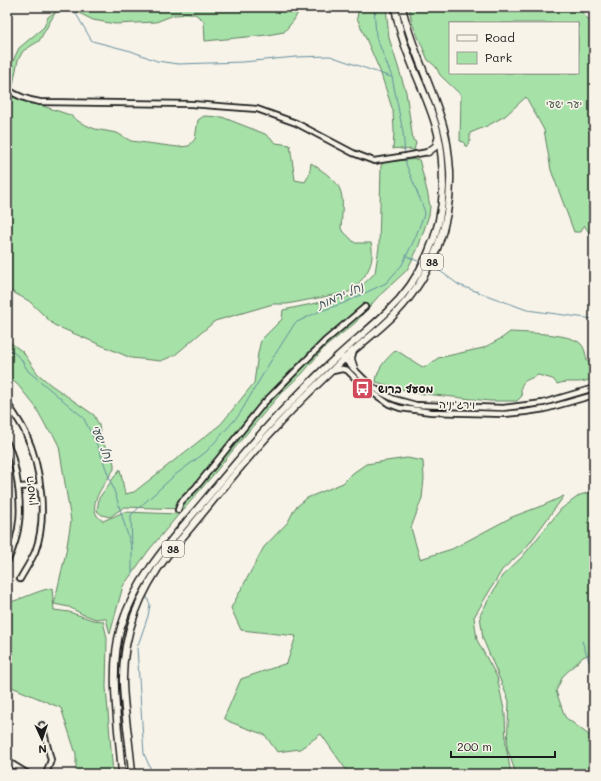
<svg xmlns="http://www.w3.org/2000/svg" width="601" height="781" font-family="Mali,'Playpen Sans Hebrew',sans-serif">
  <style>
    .green { fill: #a6e1a7; stroke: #617e62; fill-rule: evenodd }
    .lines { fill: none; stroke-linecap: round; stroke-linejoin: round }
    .stream { stroke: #658d9f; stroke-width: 1 }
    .minor-casing { stroke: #1c1c1c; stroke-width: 8 }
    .highway-casing { stroke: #1c1c1c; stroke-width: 9 }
    .minor { stroke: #f7f3e8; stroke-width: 4.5 }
    .highway { stroke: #f7f3e8; stroke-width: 6 }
    .labels { text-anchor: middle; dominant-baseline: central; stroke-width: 3.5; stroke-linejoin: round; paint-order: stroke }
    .shield { fill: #f7f3e8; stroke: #5e5c59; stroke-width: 1 }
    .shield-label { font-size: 10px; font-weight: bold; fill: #1c1c1c }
    .park-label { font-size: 11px; fill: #455746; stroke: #f7f3e8 }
    .poi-label { font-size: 11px; font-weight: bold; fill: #1c1c1c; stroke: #f7f3e8; text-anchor: start }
    .street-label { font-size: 11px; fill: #1c1c1c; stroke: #f7f3e8 }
    .water-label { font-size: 12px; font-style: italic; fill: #40555e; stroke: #f7f3e8 }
  </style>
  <rect width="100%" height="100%" fill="#f7f3e8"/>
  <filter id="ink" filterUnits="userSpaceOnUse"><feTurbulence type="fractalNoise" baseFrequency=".025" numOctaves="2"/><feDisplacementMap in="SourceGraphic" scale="8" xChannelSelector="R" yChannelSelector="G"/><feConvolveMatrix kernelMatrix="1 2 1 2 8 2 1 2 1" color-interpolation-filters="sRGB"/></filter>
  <g filter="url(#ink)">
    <g class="green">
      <path d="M116 7H301L294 20 284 32 267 35 205 41 204 21 195 14 174 15 156 22 115 24 93 20 73 10 63 9 55 13 39 41 23 51 18 60 12 90 22 97 46 107 70 115 81 123 95 129 117 133 131 141 178 147 189 146 195 139 198 120 204 116 222 117 265 134 276 143 290 145 295 180 305 182 309 175 311 163C345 186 344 188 341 229L355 243H371C376 264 365 279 349 292L287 304H273L215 321 175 355 161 361 131 358 54 325 29 301 7 289V95L9 94 11 65 19 48 44 27 48 17 59 9 66 8H111Z"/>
      <path d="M359 7H386L389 38 406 92 413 140 416 142 414 151 411 149C405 151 399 147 393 149L394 131 393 111 380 71 357 18Z"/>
      <path d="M409 7H577L594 26V236L592 237 584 225 581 232H574L551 170 544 130 526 97 505 116 487 126 470 133V141L467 146H465L464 142 460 141 461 95 440 75 436 67 428 60 412 23ZM450 23H578V73H450Z"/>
      <polygon points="419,159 428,195 430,207 429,215 418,248 407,270 377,298 355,323 324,348 302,374 281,393 242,439 213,475 184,509 124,507 110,517 102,515 97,511 99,498 120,469 125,494 134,492 221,424 254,383 258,353 261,340 282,319 283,310 351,296 375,273 379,247 381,166 383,162"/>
      <path d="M510 332C525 333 571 333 581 344 585 348 586 356 587 361L594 365V377C582 386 570 379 557 384L553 379 538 375C527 381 518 380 522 396L517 401H490L416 393 376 382C377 368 386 359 396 350L419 365 423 367 429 365 438 358 483 348 502 338Z"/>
      <path d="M7 340 23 352 38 374 51 385 94 415 99 425 101 440 112 457 114 464V469C106 483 82 508 103 521L124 512 179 514 149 550 123 586 110 634 106 619 102 618 96 619 82 614 69 607 54 604 66 552 71 521 59 446 53 434 48 430 35 406 17 384 7 377Z"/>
      <polygon points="407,458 423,461 424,479 422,498 411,528 420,559 452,549 512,517 544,505 564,496 526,548 502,570 474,617 477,640 497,677 505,714 506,746 511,774 349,774 321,734 300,749 277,752 265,735 230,722 224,718 241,679 287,663 296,636 241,630 231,608 264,547 288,522 295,508 307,498 343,483 353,473 366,464"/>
      <polygon points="594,491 594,652 583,657 563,676 556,691 565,717 594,739 594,774 516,774 507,748 509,701 483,639 480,615 502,576 523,556 561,509 580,495"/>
      <path d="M52 588 54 610 69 612 93 620 103 621 107 638 106 687 113 774H76V754L61 708 7 685V603C23 599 36 591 52 588Z"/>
    </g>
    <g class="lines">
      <g class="stream">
        <polyline points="72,7 92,41 131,51 157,61 178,64 243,62 296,57 330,56 391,77"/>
        <polyline points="374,7 376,36 392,77 403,132 405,154"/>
        <polyline points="406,256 420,262"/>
        <polyline points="432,268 440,271 459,285 527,310 594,319"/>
        <polyline points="7,347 21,359 28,371 83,417 98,447 116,496 132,549 132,576"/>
        <polyline points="132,549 131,515 175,475 206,452 239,415 269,364 295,323 318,312 344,303 386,283 402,265 415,238 425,212 406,164 406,157"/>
        <polyline points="147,597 150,605 148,616 137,648 144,754 153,774"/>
        <polyline points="582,641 594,675"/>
      </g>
      <defs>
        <g id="minor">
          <path d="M7 89C18 97 27 100 40 102L191 104 257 109 296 123 353 153 374 161 406 156 428 152"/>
          <polyline points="342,357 369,384 380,392 394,399 416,405 503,408 543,403 594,388"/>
          <polyline points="333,371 342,369 347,370 363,386 389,404 400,408 431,412 504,414 525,412 545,409 594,395"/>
          <path d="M7 403C14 413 21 423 26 434 41 467 48 518 35 552 31 561 25 570 20 579"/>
          <path d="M7 443C12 452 14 463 16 473 22 506 22 532 7 562"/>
          <polyline points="18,487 40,486"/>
          <polyline points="178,510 181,502 196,487 263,404 325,341 365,307"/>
          <polyline points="42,725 51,760 46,774"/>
          <polyline points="7,761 28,774"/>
        </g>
        <g id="highway">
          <polyline points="428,152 436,146 438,139"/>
          <polyline points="353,351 351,359 354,368"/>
          <path d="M122 774C119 730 108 669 121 627 137 574 176 535 210 494 237 462 263 429 293 400 308 385 322 370 338 356 354 341 372 327 388 311 421 280 442 233 443 187 443 170 442 151 438 134 432 108 419 83 410 59 403 42 398 25 395 7"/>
          <path d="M132 774C130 744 124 713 123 683 122 635 140 591 169 553 205 512 238 467 276 427 297 403 321 381 344 359 361 343 380 330 396 313 432 275 452 224 450 171 449 157 448 143 444 129 433 87 411 49 402 7"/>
        </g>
      </defs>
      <use href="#minor" class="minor-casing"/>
      <use href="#highway" class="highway-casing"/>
      <use href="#minor" class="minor"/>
      <use href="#highway" class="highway"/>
    </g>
  </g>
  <defs>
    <symbol id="bus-square" viewBox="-11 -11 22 22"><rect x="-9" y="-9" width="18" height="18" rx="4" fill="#d1495b" stroke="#f7f3e8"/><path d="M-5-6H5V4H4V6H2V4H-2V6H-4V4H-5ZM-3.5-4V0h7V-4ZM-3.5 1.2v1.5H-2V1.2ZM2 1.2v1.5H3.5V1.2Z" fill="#fff"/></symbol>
  </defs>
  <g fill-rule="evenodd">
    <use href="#bus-square" x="350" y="376" width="25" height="25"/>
  </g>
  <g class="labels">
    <g class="shield">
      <rect x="421" y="254" width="22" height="16" rx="3"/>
      <rect x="162" y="541" width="22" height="16" rx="3"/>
    </g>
    <g class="shield-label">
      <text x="432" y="262">38</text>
      <text x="173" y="549">38</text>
    </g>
    <g class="park-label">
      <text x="564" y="103">יער ישעי</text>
    </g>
    <g class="poi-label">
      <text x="378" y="388">מסעף ברוש</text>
    </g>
    <g class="street-label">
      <text transform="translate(457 404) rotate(1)">וירג'יניה</text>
      <text transform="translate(30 491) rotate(-96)">היסמין</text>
    </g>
    <g class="water-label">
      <text transform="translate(340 295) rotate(-24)">נחל ירמות</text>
      <text transform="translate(103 443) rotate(67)">נחל ישעי</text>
    </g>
  </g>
  <rect width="601" height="781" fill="none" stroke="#f7f3e8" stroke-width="24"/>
  <rect x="12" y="12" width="577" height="757" fill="none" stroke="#1c1c1c" stroke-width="1.5" filter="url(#ink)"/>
  <rect x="449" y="22" width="130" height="52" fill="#f7f3e8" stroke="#9f9d96"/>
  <rect x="457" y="35" width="20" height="6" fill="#f7f3e8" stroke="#9f9d96"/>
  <text x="485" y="42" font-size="12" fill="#1c1c1c">Road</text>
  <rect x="457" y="52" width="20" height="12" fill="#a6e1a7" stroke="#9f9d96"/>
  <text x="485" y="62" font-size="12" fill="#1c1c1c">Park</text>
  <g transform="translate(42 739) rotate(177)" stroke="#f7f3e8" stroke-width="3" paint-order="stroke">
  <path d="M0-3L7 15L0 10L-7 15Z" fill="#1c1c1c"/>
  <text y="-6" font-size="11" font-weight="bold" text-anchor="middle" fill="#1c1c1c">N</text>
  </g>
  <path d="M451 751v6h104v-6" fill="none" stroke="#1c1c1c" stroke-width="2"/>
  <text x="457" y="751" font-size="12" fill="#1c1c1c" stroke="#f7f3e8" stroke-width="3" paint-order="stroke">200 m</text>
</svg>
